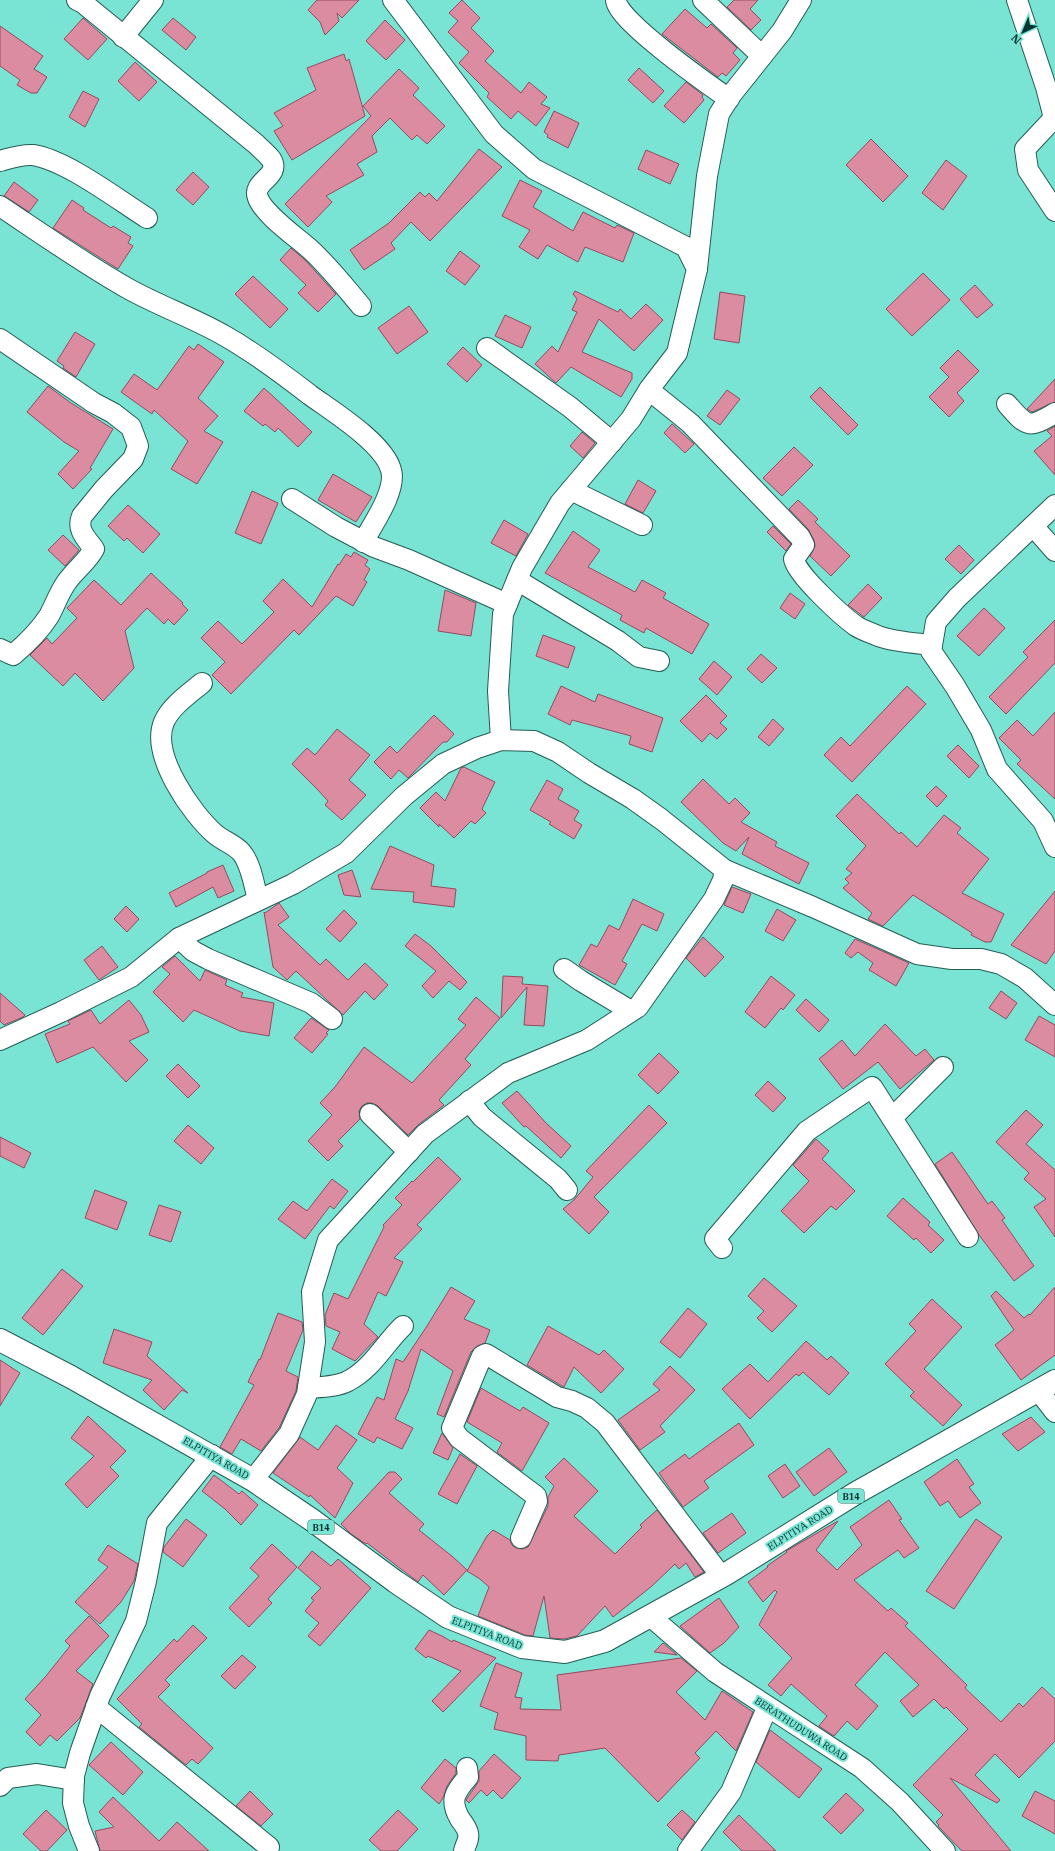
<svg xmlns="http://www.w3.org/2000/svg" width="1055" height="1851" font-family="'IBM Plex Serif',serif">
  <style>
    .building { fill: #dc8ca0; stroke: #944a5f }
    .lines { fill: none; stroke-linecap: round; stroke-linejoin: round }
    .minor-casing { stroke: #245d55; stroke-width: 22 }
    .major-casing { stroke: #245d55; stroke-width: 24 }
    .minor { stroke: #fff; stroke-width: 20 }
    .major { stroke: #fff; stroke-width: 22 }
    .labels { text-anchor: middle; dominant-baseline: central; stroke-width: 4; stroke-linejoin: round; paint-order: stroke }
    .shield { fill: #7ae4d4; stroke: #276a61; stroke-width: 1 }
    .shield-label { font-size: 9px; font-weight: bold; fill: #043530 }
    .street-label { font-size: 10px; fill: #043530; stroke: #7ae4d4 }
  </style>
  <rect width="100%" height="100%" fill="#7ae4d4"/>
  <g class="building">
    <polygon points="317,0 359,0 342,18 337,13 339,21 325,35 320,22 308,10"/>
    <polygon points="462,0 480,18 471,28 494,51 485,61 521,93 529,82 547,97 541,104 550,108 536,126 518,111 511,119 487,97 489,93 459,63 469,52 448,32 458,21 449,13"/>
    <polygon points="734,0 758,0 750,9 761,20 751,30 727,7"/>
    <polygon points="685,9 707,28 711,24 737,48 733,53 740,60 726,76 722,73 718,77 662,34"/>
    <polygon points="83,18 107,39 88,60 64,39"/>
    <polygon points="173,18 196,37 186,50 162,30"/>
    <polygon points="385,20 405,40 386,60 366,41"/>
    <polygon points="0,26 43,56 34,69 47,77 37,93 31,93 17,85 20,80 0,66"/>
    <polygon points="344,54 346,61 349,59 365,116 292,160 274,131 283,126 274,113 316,90 307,68"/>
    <polygon points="135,62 157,82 139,101 118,81"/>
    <polygon points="639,68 664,91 653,103 628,80"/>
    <polygon points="399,69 419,88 413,95 445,126 427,144 417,135 412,140 390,118 372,136 377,152 357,164 364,175 326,196 332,202 308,227 285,204 371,116 363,106"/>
    <polygon points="686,82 703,95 702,97 704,100 684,123 664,106"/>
    <polygon points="83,91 99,99 85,127 69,117"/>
    <polygon points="554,111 579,123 568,148 547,137 548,135 544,132"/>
    <polygon points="871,139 908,176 883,202 846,165"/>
    <polygon points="479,149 502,167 430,241 411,222 391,243 395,249 364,270 350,250 389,223 420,192 425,197 429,193 437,201"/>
    <polygon points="646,150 679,164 670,184 638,169"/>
    <polygon points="946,160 967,176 943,210 922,193"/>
    <polygon points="193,172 209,187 193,205 176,190"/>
    <polygon points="520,180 542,191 533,207 573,231 583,212 615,228 617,225 634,233 623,262 585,247 578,262 547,245 538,259 519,247 530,230 502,216"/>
    <polygon points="14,182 38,200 29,212 4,196"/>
    <polygon points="72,200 84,208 83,210 111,228 113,226 131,237 128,243 133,246 118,269 53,228"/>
    <polygon points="291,248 305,260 336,294 318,312 298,293 306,285 280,260"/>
    <polygon points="460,251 480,266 465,285 446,271"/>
    <polygon points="923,273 950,300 912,336 886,309"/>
    <polygon points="253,276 288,309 270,328 235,294"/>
    <polygon points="975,285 993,305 977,318 960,299"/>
    <polygon points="575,291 618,312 620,309 631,319 646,304 663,320 634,351 599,319 582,352 632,373 632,379 621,397 571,367 556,383 535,364 552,346 558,352 577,312 572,310 577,299 573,294"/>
    <polygon points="720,292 745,296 739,343 714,339"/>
    <polygon points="409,306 428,332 397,354 378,328"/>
    <polygon points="505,315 531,327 522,348 495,336"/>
    <polygon points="75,332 95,344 76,377 63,368 64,366 57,361"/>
    <polygon points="198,344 224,362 198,398 218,416 204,431 223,442 197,484 171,469 188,441 154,410 152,414 121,392 134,374 157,390 189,346 194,350"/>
    <polygon points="463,347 482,365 467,382 447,364"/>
    <polygon points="958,350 979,371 957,393 964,401 949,417 929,397 949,377 940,368"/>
    <polygon points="1055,379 1055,402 1032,412 1027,409"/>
    <polygon points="48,386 71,403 113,429 90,468 92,469 73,489 58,474 79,451 64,442 27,412"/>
    <polygon points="820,387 858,425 848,435 810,397"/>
    <polygon points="264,388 312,432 298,447 278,428 275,432 265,424 263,426 244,411"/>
    <polygon points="727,390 740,399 720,425 707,416"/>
    <polygon points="672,424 694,444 685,453 664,433"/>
    <polygon points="1055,426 1055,475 1034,451 1052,436 1047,431"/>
    <polygon points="582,432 595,443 583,458 570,446"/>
    <polygon points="794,447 813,465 782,496 763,478"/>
    <polygon points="333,474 372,497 356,522 318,500"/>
    <polygon points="638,480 656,491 643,513 625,504"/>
    <polygon points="252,491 278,503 261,544 235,533"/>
    <polygon points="798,500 818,519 815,522 850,556 831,576 810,556 815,546 814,540 808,529 789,509"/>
    <polygon points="128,505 160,534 143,553 127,538 124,541 108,526"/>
    <polygon points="504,520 528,534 516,556 491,543"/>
    <polygon points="773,526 791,544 786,551 767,532"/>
    <polygon points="573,531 600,550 588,567 635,592 642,580 666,593 663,598 709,624 692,654 646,628 644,633 620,620 622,615 545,573"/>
    <polygon points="63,535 79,550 65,566 48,550"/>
    <polygon points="959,545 974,560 961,574 945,559"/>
    <polygon points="354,552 368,560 365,565 370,569 364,580 367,582 353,606 336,596 299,635 294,630 231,694 212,675 225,662 201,638 218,621 242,644 274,612 263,601 283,579 312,607 338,564 339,565 346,554 351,557"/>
    <polygon points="151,573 183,603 182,604 188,610 174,625 168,619 164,624 147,608 125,631 134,668 103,701 75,673 63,686 30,655 47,638 52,644 77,618 67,608 94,580 121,605"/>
    <polygon points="868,584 882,598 864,617 848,605"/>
    <polygon points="445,590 476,603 471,636 438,631"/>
    <polygon points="790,593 805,604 795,619 780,608"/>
    <polygon points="984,608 1005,628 979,656 957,636"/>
    <polygon points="1055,620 1055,663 1006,714 989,697 1028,657 1023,652"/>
    <polygon points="543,635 575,647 568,668 536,656"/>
    <polygon points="761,654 777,668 762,683 747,669"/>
    <polygon points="714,661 732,677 717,695 699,679"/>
    <polygon points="561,686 595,702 598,694 663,718 652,752 629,744 631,736 572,720 570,725 548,714"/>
    <polygon points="907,686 926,704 852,782 824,755 841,737 850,746"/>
    <polygon points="706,695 727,716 720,723 727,729 717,739 710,733 702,742 680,721"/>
    <polygon points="1055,712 1055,799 1017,764 1021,760 999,738 1017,720 1033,736"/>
    <polygon points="434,715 454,734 447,742 443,742 408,778 399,770 391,779 374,762 390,746 397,753"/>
    <polygon points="773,719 784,729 769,746 758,737"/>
    <polygon points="337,729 370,755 349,780 366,795 342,820 325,805 328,801 317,789 292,764 307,748 315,755"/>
    <polygon points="958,745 979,766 969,778 947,756"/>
    <polygon points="464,767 495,782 482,809 486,813 475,824 471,821 454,838 439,824 439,827 420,808 436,792 445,801 461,768"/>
    <polygon points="703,779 729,804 735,798 750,813 741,822 777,842 775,846 809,863 799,884 742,854 749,837 736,851 723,843 681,802"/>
    <polygon points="547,780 563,789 558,799 579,811 574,820 582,825 574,839 549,824 551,822 530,810"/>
    <polygon points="936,786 947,796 937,807 926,796"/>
    <polygon points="857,794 899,834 901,832 917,847 944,815 961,828 957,833 989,859 962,893 1004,914 991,942 985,942 971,935 972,933 913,895 883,926 868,919 872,913 843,888 849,883 845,879 852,873 846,869 866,846 836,816"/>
    <polygon points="390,846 434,865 431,886 456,889 454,907 413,902 414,892 371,889"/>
    <polygon points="223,865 234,891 218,898 213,887 176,907 169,893 207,873 207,872"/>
    <polygon points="352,870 356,881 361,897 344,895 338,875"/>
    <polygon points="732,887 751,894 743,913 724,905"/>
    <polygon points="1055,891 1055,951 1046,964 1011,945"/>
    <polygon points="633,899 664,914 657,931 642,924 622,961 627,964 615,985 579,965 591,944 597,947 609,925 619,930"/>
    <polygon points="279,903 289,917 278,925 320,965 326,959 348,980 365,963 388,985 374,1000 365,991 343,1015 296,971 287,980 273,967 264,912 265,913"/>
    <polygon points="126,906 139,919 127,932 114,919"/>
    <polygon points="777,909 796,920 783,941 765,931"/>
    <polygon points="344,910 357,923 340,942 326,929"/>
    <polygon points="415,934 431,946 467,982 460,990 449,981 433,998 422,986 436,971 405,946"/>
    <polygon points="703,937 724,957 705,977 686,958"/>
    <polygon points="855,939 909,963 896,986 869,970 873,963 858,952 851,958 845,953"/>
    <polygon points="102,946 118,967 99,980 84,960"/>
    <polygon points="175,956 200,981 205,970 227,980 225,985 243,993 241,997 274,1003 269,1036 240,1031 194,1010 183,1022 153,992 170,974 162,967"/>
    <polygon points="503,976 523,977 522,984 548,986 544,1026 524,1025 527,987 501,1018"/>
    <polygon points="771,976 795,995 783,1010 781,1008 765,1028 745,1012"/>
    <polygon points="1001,991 1017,1003 1006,1019 989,1008"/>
    <polygon points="0,993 25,1015 23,1017 4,1025 0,1021"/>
    <polygon points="476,997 500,1018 465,1059 471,1065 439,1100 444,1105 418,1125 408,1135 378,1106 372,1103 367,1103 362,1106 359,1111 360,1119 338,1141 343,1146 328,1161 308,1141 332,1115 320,1103 335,1087 364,1047 412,1083 466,1025 458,1019"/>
    <polygon points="806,999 829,1020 819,1032 796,1010"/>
    <polygon points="129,1000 141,1015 149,1032 129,1041 148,1060 126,1082 93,1047 57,1063 45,1034 70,1024 68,1021 91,1010 100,1024"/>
    <polygon points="1039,1016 1055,1025 1055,1057 1025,1040"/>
    <polygon points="311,1018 329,1030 326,1033 328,1034 312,1053 294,1038"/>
    <polygon points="885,1024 916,1056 925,1049 934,1060 900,1089 878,1062 843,1089 819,1059 842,1040 855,1056"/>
    <polygon points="659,1053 679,1072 658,1094 638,1075"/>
    <polygon points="178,1064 200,1086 188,1098 166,1076"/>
    <polygon points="768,1081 786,1098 773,1112 755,1095"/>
    <polygon points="517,1091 546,1123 571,1146 561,1158 526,1126 524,1127 502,1103"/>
    <polygon points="649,1105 667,1123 594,1197 609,1212 589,1234 563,1209 575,1199 593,1177 586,1171"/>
    <polygon points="1026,1110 1043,1125 1026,1144 1055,1170 1055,1237 1034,1207 1046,1199 1024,1179 1029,1173 996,1142"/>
    <polygon points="188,1125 214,1148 201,1164 174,1141"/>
    <polygon points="0,1137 31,1153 24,1168 0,1156"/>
    <polygon points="816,1139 829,1151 822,1159 855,1191 836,1210 831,1206 804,1233 781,1211 809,1181 793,1165"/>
    <polygon points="952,1152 988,1204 992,1201 1005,1218 1002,1220 1034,1266 1014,1281 979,1235 935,1164"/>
    <polygon points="438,1157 461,1179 417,1225 422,1229 394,1258 403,1262 386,1296 378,1292 364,1324 378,1337 355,1361 332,1349 340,1332 326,1326 325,1315 334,1293 348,1299 384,1227 383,1225 402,1205 395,1198 412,1181 413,1182"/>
    <polygon points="332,1179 348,1191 334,1209 330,1206 305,1239 278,1219 293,1201 307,1211"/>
    <polygon points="95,1190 127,1202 117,1230 85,1218"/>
    <polygon points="903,1198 930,1222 928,1225 944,1240 931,1253 916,1238 914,1240 887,1216"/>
    <polygon points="159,1205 181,1212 171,1242 149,1235"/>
    <polygon points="62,1269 83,1286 43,1335 22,1318"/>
    <polygon points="764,1278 797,1306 772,1332 757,1318 764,1311 748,1296"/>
    <polygon points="451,1287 475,1301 464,1319 490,1330 485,1343 477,1346 471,1352 444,1417 437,1414 453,1371 421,1349 408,1391 395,1419 413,1428 402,1449 377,1437 374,1443 358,1434 377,1397 384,1400 396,1359 403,1362 427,1326"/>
    <polygon points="1055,1287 1055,1355 1021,1380 995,1345 1014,1330 991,1296 996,1291 1024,1318 1029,1314 1030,1315"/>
    <polygon points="932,1299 962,1327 924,1369 962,1405 943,1426 910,1396 914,1392 885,1364 916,1331 909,1324"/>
    <polygon points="688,1308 707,1324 680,1358 660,1342"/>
    <polygon points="278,1313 302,1322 303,1330 286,1371 298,1377 296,1391 279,1428 261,1451 241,1439 232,1454 220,1447 254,1385 248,1382 259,1359 260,1360"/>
    <polygon points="548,1326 599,1355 604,1350 624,1369 601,1393 574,1367 564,1387 562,1386 527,1365"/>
    <polygon points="114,1329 152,1342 147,1356 188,1393 182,1390 164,1410 143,1390 152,1380 103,1363"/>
    <polygon points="806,1341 827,1360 831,1356 849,1373 829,1395 803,1372 799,1376 796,1374 750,1419 722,1389 750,1364 768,1382"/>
    <polygon points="0,1360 20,1373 0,1406"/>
    <polygon points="670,1366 695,1390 660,1426 665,1432 640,1450 618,1420 660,1390 653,1384"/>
    <polygon points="481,1388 520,1411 523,1407 549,1423 522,1471 497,1452 502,1443 467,1422"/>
    <polygon points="88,1416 126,1451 110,1467 119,1476 87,1508 65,1484 94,1456 71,1438"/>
    <polygon points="1031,1417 1045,1432 1018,1451 1002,1434"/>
    <polygon points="739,1423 754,1445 704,1481 709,1488 683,1507 659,1473 685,1454 689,1459"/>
    <polygon points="336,1425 357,1440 337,1468 353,1483 335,1518 310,1495 309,1497 273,1473 300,1437 318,1450"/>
    <polygon points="442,1433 453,1448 448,1460 433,1453"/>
    <polygon points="829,1448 847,1472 814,1496 796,1472"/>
    <polygon points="460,1454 477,1466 457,1504 438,1494"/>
    <polygon points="564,1458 598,1491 574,1516 615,1554 642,1527 640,1525 657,1510 704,1572 695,1577 686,1563 679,1569 675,1564 652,1586 613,1617 605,1606 577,1636 564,1639 550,1638 544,1596 533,1636 525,1635 478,1616 489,1587 480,1579 467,1571 487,1536 493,1530 510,1540 512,1545 516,1548 522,1549 528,1547 548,1506 548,1497 554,1486 545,1477"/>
    <polygon points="957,1459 974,1484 969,1487 981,1503 960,1518 948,1501 940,1506 924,1482"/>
    <polygon points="785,1464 800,1486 783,1498 768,1476"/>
    <polygon points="389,1472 395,1472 402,1479 389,1493 424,1524 419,1530 453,1557 467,1570 444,1595 423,1575 418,1582 367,1543 366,1544 351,1534 341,1524"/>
    <polygon points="214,1475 239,1494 242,1491 258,1505 241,1525 225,1509 202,1491"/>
    <polygon points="889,1500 902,1519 899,1520 919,1548 904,1558 898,1550 854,1580 888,1611 891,1608 908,1623 905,1626 967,1685 965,1688 1001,1722 1019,1703 1023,1707 1042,1687 1055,1699 1055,1741 1019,1778 995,1754 975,1775 1000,1800 997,1803 950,1778 1011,1851 962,1851 938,1826 939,1825 936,1822 943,1815 913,1785 968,1729 946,1707 944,1709 934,1699 913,1717 900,1701 919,1685 885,1652 855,1685 878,1706 857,1730 847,1721 834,1736 819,1726 827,1716 791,1684 781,1696 768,1685 792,1658 759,1625 777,1592 775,1590 763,1602 748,1582 768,1567 767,1566 787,1552 786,1551 838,1521 816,1550 837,1570 862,1545 850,1527"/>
    <polygon points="732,1513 746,1533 718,1553 703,1533"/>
    <polygon points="186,1519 207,1535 183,1567 163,1552 164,1547"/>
    <polygon points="976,1519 1002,1537 954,1609 926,1591"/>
    <polygon points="272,1544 297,1567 268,1599 272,1603 249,1627 229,1608 259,1576 250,1568"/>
    <polygon points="108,1545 138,1564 134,1581 121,1602 100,1624 75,1602 108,1567 98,1560"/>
    <polygon points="312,1551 331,1566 338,1559 371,1588 320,1646 308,1636 319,1623 305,1611 314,1600 311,1598 321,1588 298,1568"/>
    <polygon points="719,1598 739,1627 724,1643 710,1653 680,1626"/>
    <polygon points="89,1616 109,1636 76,1671 93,1684 80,1718 57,1741 50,1735 40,1746 26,1732 41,1715 25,1699 46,1676 70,1646 65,1641"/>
    <polygon points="193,1625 207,1638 165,1680 170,1685 158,1697 213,1748 198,1764 192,1759 186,1765 139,1727 142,1724 117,1699 174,1639 177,1642"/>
    <polygon points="429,1630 444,1637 452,1642 453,1640 496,1658 443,1712 432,1701 461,1671 428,1656 426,1658 415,1649"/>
    <polygon points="663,1643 677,1655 654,1652"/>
    <polygon points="242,1655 256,1667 235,1689 221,1676"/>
    <polygon points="681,1658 697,1671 676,1692 705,1720 722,1691 753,1712 736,1751 716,1731 695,1753 700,1758 658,1802 605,1748 559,1755 558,1761 526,1760 526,1736 494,1729 498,1713 480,1706 496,1663 522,1673 515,1697 522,1698 520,1709 561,1710 557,1675"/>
    <polygon points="770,1730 822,1769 799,1798 756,1762"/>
    <polygon points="111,1742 143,1772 123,1795 89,1765"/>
    <polygon points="494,1754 521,1778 502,1799 493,1790 487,1796 481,1790 469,1803 466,1800 479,1781 479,1771"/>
    <polygon points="445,1759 456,1768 456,1773 447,1786 443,1798 439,1804 421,1788"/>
    <polygon points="250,1791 273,1814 261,1826 236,1806"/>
    <polygon points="1035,1791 1055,1801 1055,1834 1022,1816"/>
    <polygon points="846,1793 864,1810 841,1834 823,1817"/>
    <polygon points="113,1797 159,1841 177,1822 209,1851 100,1851 95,1831 114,1827 99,1812"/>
    <polygon points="46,1810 67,1830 47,1851 41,1851 23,1834"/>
    <polygon points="398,1810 418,1829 397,1851 381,1851 369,1840"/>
    <polygon points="682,1810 695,1822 682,1840 667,1825"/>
    <polygon points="739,1815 776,1851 742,1851 723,1832"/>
  </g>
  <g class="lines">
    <defs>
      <g id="minor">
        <path d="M77 0 83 3 256 144C261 149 267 154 271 159 282 177 251 181 258 198 264 215 298 238 312 251 330 268 345 287 361 306"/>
        <polyline points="393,0 494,134 534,169 686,247 697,269 677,353 650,388 631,419 560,503 522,568 503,614 498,691 501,740"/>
        <path d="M616 0C616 20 709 85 729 99"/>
        <polyline points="703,0 762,56"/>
        <polyline points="1017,0 1046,87 1054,118 1025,149 1028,170 1055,211"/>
        <polyline points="123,37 153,0"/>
        <path d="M0 161C11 158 22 154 33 155 66 160 117 199 147 218"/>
        <path d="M0 206C42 234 83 263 127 288 159 306 194 318 225 336 255 353 283 374 310 395 332 411 384 443 391 470 397 490 373 524 363 542"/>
        <polyline points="697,269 707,176 719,114 731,95 782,31 801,0"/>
        <path d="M0 339 94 403 113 413 131 427 138 446 133 459 104 489 82 516C76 530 87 539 94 549 87 562 74 571 66 583 59 593 55 605 49 616 40 630 26 644 13 655L0 649"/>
        <polyline points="487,348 570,407 612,442"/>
        <path d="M649 390 690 423 800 537 804 545 794 559C796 574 842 616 856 626 862 630 871 633 878 636 894 642 915 643 932 645"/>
        <path d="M1007 404C1027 427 1028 429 1055 413"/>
        <polyline points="571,490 642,525"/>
        <polyline points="292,499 336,527 374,547 409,560 507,604"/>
        <polyline points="1055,505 957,598 936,622 931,651 955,686 981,730 997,769 1043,821 1055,847"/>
        <polyline points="1033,526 1055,551"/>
        <polyline points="517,580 618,641 639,657 659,661"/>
        <path d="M202 683C189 694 171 706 164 722 150 755 192 814 215 834 223 841 234 844 241 852 251 863 254 885 258 900"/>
        <polyline points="179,938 193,951 208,959 311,1003 332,1019"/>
        <polyline points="564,969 581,981 631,1011"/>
        <polyline points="0,1040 61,1012 131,977 179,938 293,884 346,853 404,796 443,764 477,748 501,740 534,741 558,752 589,773 633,799 661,819 725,870 813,907 917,954 952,959 981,959 1001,964 1025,978 1055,1005"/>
        <polyline points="469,1101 482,1117 558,1179 567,1190"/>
        <polyline points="370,1114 409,1152"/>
        <polyline points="892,1118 943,1067"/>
        <polyline points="722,1248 715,1239 807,1131 872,1087 968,1237"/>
        <path d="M308 1388C321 1387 337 1387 348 1381 372 1369 385 1343 403 1326"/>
        <polyline points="1038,1390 1055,1412"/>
        <polyline points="253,1480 289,1434 307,1394 315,1342 312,1292 328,1240 425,1134 508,1073 587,1040 638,1007 714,899 723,880 725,870"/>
        <polyline points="521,1538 537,1501 536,1496 459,1438 452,1428 482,1356 486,1354 557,1397 572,1401 587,1408 605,1423 721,1576"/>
        <polyline points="650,1616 715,1672 862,1768 900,1802 945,1851"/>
        <polyline points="96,1707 269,1847"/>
        <polyline points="0,1786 8,1778 37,1774 74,1780"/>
        <polyline points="89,1851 79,1826 73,1803 74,1776 80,1753 100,1696 136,1621 146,1581 157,1523 212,1455"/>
        <path d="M464 1851C465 1845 470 1839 468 1833 467 1828 463 1823 460 1819 449 1800 455 1792 468 1777L467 1768"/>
        <polyline points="688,1851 731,1792 767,1708"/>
      </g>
      <polyline id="major" points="0,1340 71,1377 253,1480 312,1520 396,1582 448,1617 522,1647 565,1652 605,1641 726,1574 856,1493 1055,1381"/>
    </defs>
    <use href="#minor" class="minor-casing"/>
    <use href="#major" class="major-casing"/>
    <use href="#minor" class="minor"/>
    <use href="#major" class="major"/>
  </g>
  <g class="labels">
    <g class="shield">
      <rect x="838" y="1489" width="26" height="14" rx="3"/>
      <rect x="308" y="1520" width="26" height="14" rx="3"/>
    </g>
    <g class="shield-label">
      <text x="851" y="1496">B14</text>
      <text x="321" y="1527">B14</text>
    </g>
    <g class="street-label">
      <text transform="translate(216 1458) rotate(30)">ELPITIYA ROAD</text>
      <text transform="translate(800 1528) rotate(-32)">ELPITIYA ROAD</text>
      <text transform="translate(487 1633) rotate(21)">ELPITIYA ROAD</text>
      <text transform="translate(801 1729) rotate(33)">BERATHUDUWA ROAD</text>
    </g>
  </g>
  <g transform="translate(1023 32) rotate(224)" stroke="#7ae4d4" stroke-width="3" paint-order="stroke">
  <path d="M0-3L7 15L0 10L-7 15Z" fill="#043530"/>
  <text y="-6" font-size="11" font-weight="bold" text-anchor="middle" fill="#043530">N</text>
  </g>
</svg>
